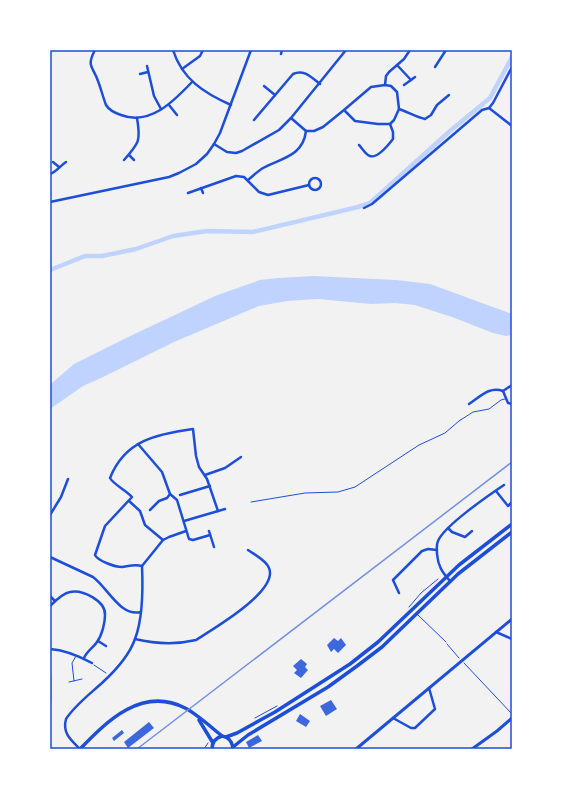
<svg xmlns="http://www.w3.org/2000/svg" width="562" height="799" font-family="Cabin,sans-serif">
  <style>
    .water { fill: #bfd3fe }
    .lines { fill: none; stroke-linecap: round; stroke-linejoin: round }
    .canal { stroke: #bfd3fe; stroke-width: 4.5 }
    .building { fill: #3d67dc }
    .path { stroke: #1d4ed8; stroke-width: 1 }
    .service { stroke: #1d4ed8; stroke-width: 1 }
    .minor { stroke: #1d4ed8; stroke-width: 2.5 }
    .tertiary { stroke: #1d4ed8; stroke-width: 3 }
    .primary { stroke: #1d4ed8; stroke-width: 3.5 }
    .rail { stroke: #7290e2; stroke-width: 1.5 }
    .neatline { fill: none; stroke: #1d4ed8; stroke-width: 1.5 }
  </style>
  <rect width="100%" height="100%" fill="#f2f2f2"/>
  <polygon class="water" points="314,276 396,280 430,284 512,314 512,335 506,336 493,333 452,317 415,305 395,303 371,304 318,299 287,301 259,306 174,342 101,378 83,386 50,409 50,385 52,383 74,364 124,339 215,296 260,280 278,278"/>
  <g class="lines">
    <polyline class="canal" points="50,270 85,256 102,256 136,249 173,236 207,231 253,232 358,207 370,203 450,131 490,98 512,57"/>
  </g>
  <g class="building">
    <polygon points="334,638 338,641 341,638 346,645 338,653 334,649 331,652 327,645"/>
    <polygon points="301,659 307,664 305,667 308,670 301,678 294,673 297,670 293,666"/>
    <polygon points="331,700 337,709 326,716 320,706"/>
    <polygon points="300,714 310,721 306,727 296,721"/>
    <polygon points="149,722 154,728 128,748 124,742"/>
    <polygon points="122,730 124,733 114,741 112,738"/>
    <polygon points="258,735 262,741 249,748 246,742"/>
  </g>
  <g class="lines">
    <g class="path">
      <polyline points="409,607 421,593 438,579"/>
      <polyline points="447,644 459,658"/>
      <polyline points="464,663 512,714"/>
      <polyline points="94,665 106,673"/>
      <polyline points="255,718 277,706"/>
      <polyline points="204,749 208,743"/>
    </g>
    <g class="service">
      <polyline points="251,502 305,493 338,492 355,487 419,445 445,433 459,421 473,412 489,409 501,400 505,399"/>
      <polyline points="418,615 446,642"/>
      <polyline points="74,681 72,663 76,656"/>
      <polyline points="69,682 82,679"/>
    </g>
    <g class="minor">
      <path d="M95 50C86 67 93 66 98 81 101 89 103 97 106 105 109 110 115 113 121 115 150 126 174 101 192 82"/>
      <path d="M173 50C182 79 204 93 231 105"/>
      <polyline points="281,54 282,50"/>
      <polyline points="397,65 411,80 404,85"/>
      <polyline points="147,66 154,96 161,109"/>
      <polyline points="435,67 446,50"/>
      <polyline points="182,69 200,56 203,50"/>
      <polyline points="140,74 148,72"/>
      <polyline points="411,80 415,77"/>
      <polyline points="385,85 386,76 389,72 404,59 410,50"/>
      <polyline points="264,86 275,95"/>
      <polyline points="169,105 177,115"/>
      <polyline points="489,108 512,126"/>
      <path d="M399 109C408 112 416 117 425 119L431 115 437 105 449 95"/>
      <polyline points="291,118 306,131"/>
      <path d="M254 120 293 74C304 69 311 77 320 84"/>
      <polyline points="306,131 314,131 323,127 344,110 371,87 385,85 391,86 397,92 399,109 394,120 390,124 378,124 355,121 344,110"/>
      <polyline points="214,144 227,152 236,153 242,151 279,130 291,118 346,50"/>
      <path d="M359 145C362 148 366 155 370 156 378 159 389 144 393 139V132L390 124"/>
      <polyline points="129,155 134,160"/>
      <path d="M124 160C139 143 141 141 137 118"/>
      <polyline points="53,162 59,167"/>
      <path d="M50 174C56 172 60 166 66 162"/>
      <circle cx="315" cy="184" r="6"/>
      <path d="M248 180C253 176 258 171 263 168 282 158 303 156 306 131"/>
      <polyline points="201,188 203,193"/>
      <polyline points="188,193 236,176 244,177 259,192 268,195 309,185"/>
      <polyline points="50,202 169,177 179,173 196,164 207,154 214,144 220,133 251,50"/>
      <polyline points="364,208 372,204 482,110 489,108 493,103 512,67"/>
      <polyline points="503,391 508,403 512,404"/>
      <path d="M469 404C480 397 489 386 503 391L512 385"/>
      <polyline points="138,444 162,472 170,494 177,500 189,539 193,540 210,535"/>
      <polyline points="205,475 225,468 241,457"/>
      <polyline points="496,491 508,506 512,502"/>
      <polyline points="180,495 210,486"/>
      <polyline points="129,501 140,511 145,525 163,540"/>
      <polyline points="150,510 159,501 167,498 170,494"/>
      <polyline points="50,515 61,497 68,479"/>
      <polyline points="184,521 225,509"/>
      <polyline points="448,528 452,532 465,537 472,531"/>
      <polyline points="209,531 214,547"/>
      <path d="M50 557 93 577C108 588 120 617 141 612"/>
      <path d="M142 566C135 564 129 566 122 567 115 567 98 561 95 555L105 526 132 497C126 490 114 485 110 478 125 440 157 434 193 429L196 456 199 467 207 479 218 511"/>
      <path d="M450 581C442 572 438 566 437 554 437 550 436 545 438 541 444 526 489 495 504 485"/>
      <polyline points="399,593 393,580 422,551 428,549 437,550"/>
      <polyline points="50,596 55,601"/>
      <path d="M50 606C55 601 63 593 70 592 82 589 106 601 105 615 105 623 102 635 97 642 93 648 87 651 84 658"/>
      <polyline points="496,632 512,639"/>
      <path d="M135 639C156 644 175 645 196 640 213 629 279 591 269 568 266 560 255 555 248 550"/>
      <polyline points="98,641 106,646"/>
      <path d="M50 649C65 650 79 656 92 663"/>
      <polyline points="50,678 50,702"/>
      <polyline points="393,718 411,728 415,728 416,727 435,709 429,688"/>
      <path d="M80 749C71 740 62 733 66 719 75 705 90 694 103 682 116 670 129 656 135 639 143 618 143 588 142 566L163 540 169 537 186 531"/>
    </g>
    <g class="tertiary">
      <polyline points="356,749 512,619"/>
      <polyline points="472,749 497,731 512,718"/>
    </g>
    <g class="primary">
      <polyline points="199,720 213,743"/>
      <polyline points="226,737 237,733 275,712 350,664 378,642 459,565 512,524"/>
      <polyline points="233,747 248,735 328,687 357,666 382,647 458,574 512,532"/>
      <path d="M80 749C107 721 142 686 185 708 197 714 212 728 222 736"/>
      <path d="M212 749C212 742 215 738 222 736 229 737 232 741 233 748"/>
    </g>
    <polyline class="rail" points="137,749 512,462"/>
  </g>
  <rect width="562" height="799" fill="none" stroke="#ffffff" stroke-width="102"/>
  <rect x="51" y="51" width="460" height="697" class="neatline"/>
</svg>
